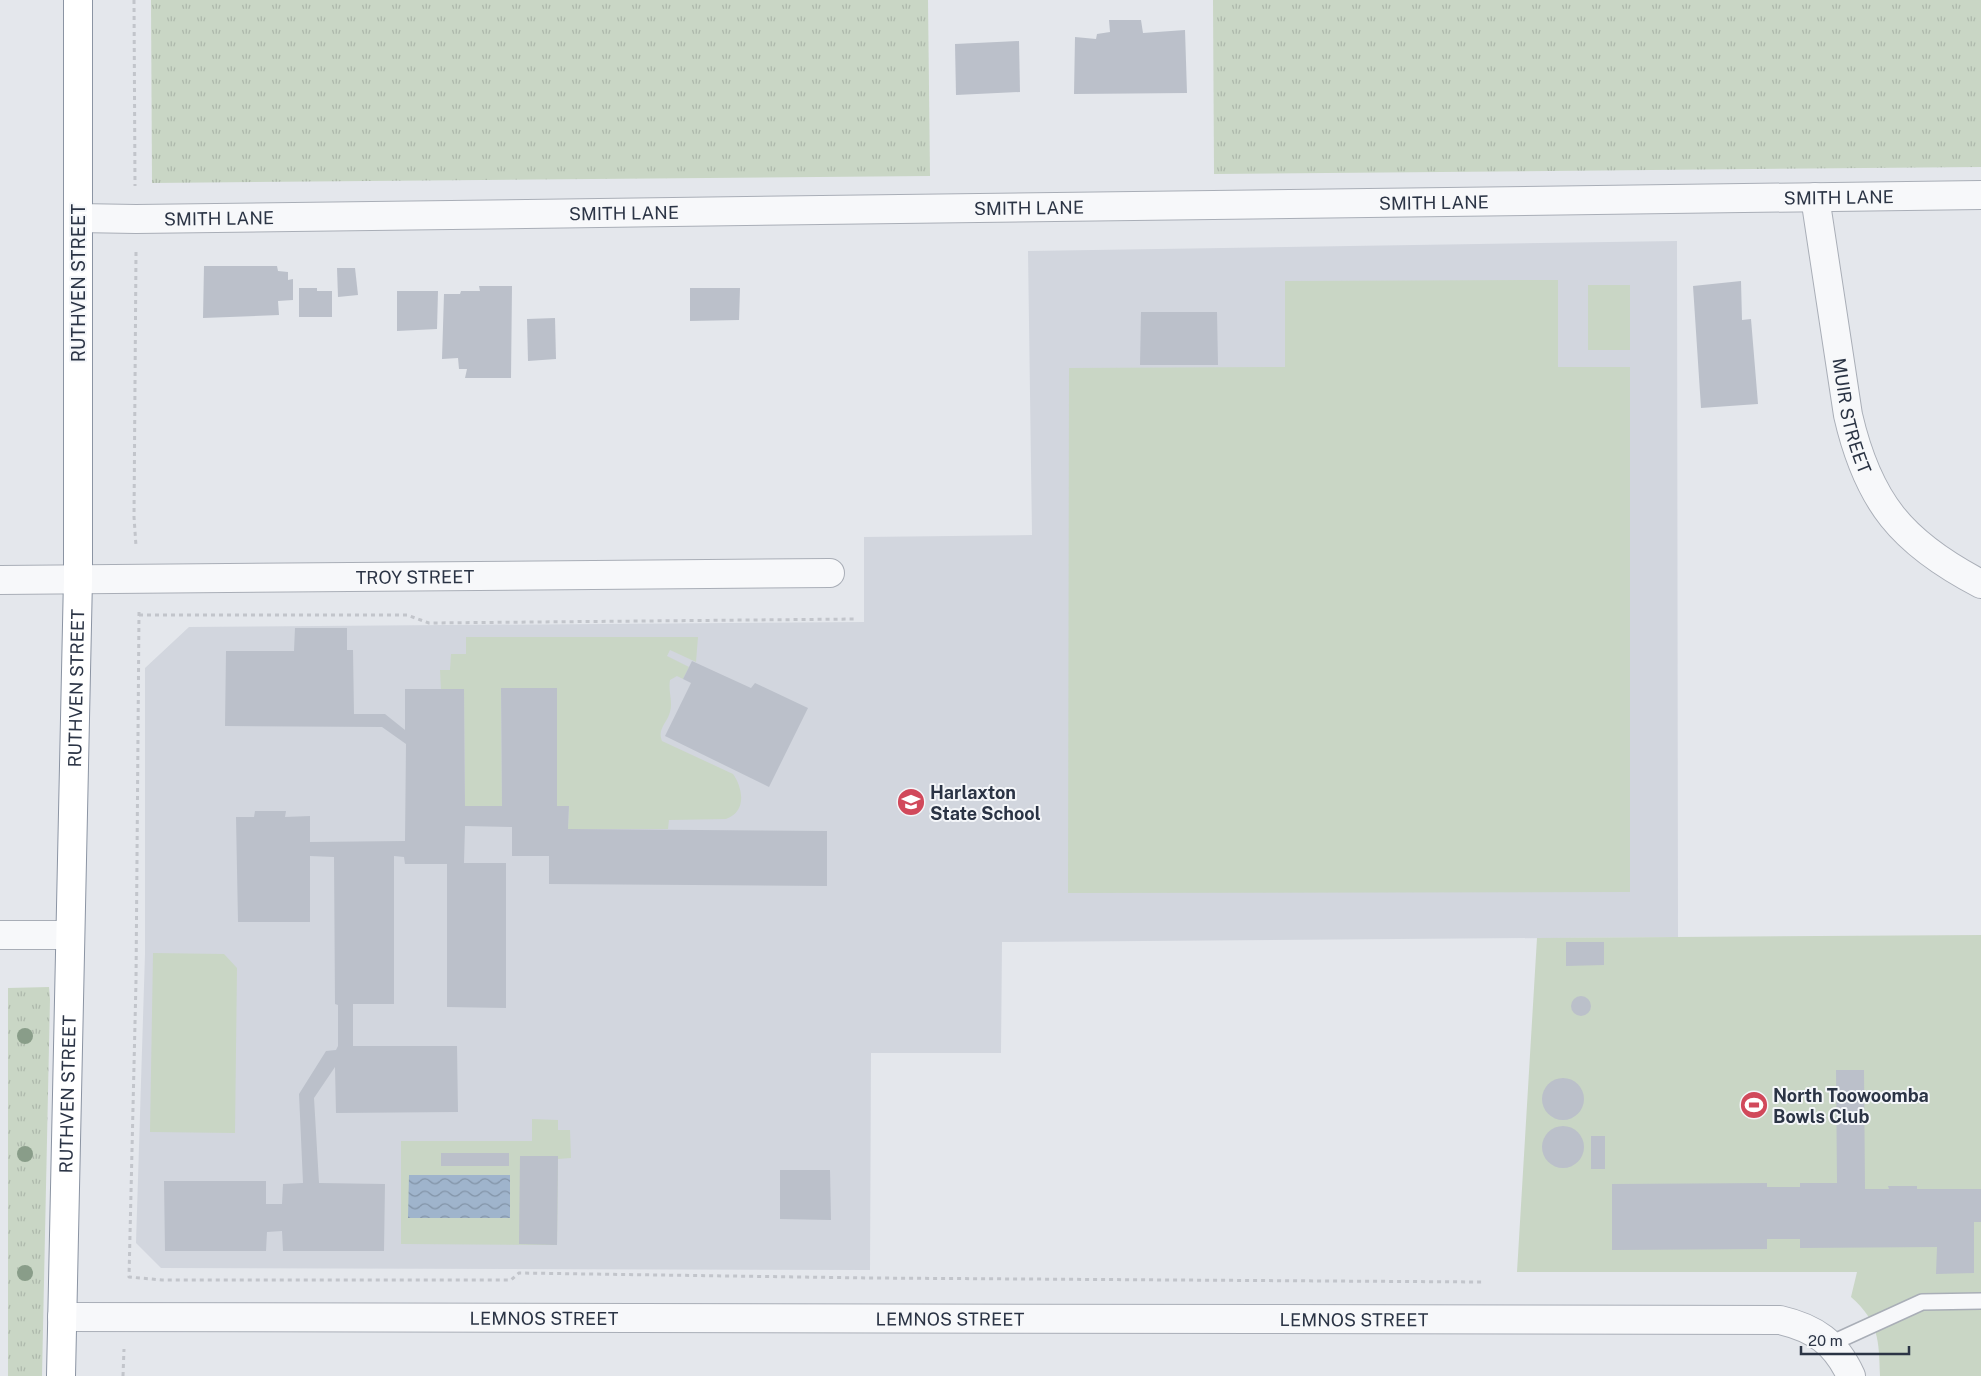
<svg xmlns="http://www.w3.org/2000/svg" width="1981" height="1376" font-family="'Public Sans',sans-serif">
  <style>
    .built { fill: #d2d6de }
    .grass { fill: url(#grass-tufts) }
    .park { fill: #c9d6c5 }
    .water { fill: url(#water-waves) }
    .building { fill: #bbc0ca }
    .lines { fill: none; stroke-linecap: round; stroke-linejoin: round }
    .lane-casing { stroke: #a9aeb7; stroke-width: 18 }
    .street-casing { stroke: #a9aeb7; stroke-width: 30 }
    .highway-casing { stroke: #8b94a3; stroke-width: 30 }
    .path { stroke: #c2c5cb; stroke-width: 3; stroke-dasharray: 4 4; stroke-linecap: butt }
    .lane { stroke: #f7f8fa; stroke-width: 15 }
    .street { stroke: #f7f8fa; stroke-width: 28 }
    .highway { stroke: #fff; stroke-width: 28 }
    .tree { fill: #899d89 }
    .labels { text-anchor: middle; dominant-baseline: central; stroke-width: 4; stroke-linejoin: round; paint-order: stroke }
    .street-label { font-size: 18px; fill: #2b3445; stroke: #f4f6f9 }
    .poi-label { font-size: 18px; font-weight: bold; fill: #2b3445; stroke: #f4f6f9; text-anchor: start }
  </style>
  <defs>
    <pattern id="grass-tufts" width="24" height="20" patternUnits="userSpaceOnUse" patternTransform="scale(1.25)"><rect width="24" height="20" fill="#c9d6c5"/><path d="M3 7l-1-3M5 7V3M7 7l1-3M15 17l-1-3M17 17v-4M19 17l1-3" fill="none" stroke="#adb8ab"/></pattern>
    <pattern id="water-waves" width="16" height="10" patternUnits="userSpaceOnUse" patternTransform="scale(1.25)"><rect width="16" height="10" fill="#9fb4cc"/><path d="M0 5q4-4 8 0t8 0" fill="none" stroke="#8293a7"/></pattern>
  </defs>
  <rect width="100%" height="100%" fill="#e4e7ec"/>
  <polygon class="built" points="1677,241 1678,937 1002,942 1001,1053 871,1053 870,1270 161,1268 136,1243 145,954 145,668 189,627 864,622 864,537 1032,535 1028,251"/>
  <g class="grass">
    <polygon points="151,0 928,0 930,176 152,183"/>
    <polygon points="1213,0 1981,0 1981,167 1214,174"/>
    <polygon points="49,987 50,999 42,1376 8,1376 8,988"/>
  </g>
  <g class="park">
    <polygon points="1558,280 1558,367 1630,367 1630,892 1068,893 1069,368 1285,367 1285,281"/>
    <rect x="1588" y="285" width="42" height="65"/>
    <path d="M466 637H698L696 662 670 650 667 656 689 667 683 679 677 676 670 680C668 691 673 701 670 712 667 723 657 729 662 741L733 774C743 788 747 812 726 819L669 820 668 829H568L569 807 557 806V688H501L502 806H465L464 690H441L440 670H450L451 654H466Z"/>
    <path d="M1981 935V1376H1880C1879 1340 1879 1322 1851 1297L1857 1272H1517L1537 938Z"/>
    <polygon points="153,953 224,954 237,968 235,1133 150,1132"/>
    <polygon points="532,1119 558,1120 558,1130 570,1130 571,1158 558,1159 557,1245 401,1244 401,1141 532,1141"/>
  </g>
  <polygon class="water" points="409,1175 510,1175 510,1218 408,1218"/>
  <g class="building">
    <polygon points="1109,20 1141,20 1143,33 1185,30 1187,93 1074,94 1075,37 1096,39 1097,34 1110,32"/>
    <polygon points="1019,41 1020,92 956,95 955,44"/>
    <polygon points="204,266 277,266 278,271 288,272 288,280 293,279 293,300 278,301 279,315 203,318"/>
    <polygon points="337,268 355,268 358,295 338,297"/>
    <polygon points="1741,281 1742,320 1751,319 1758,404 1701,408 1693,286"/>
    <polygon points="479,286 512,286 511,378 465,378 467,369 459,369 458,358 442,359 444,294 460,294 461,291 480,291"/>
    <polygon points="299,288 317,288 317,291 332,291 332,317 299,317"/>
    <polygon points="690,288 740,288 739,320 690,321"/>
    <polygon points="397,291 438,291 437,329 397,331"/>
    <polygon points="1141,312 1217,312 1218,365 1140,365"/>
    <polygon points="555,318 556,359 528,361 527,319"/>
    <polygon points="295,628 347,628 347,650 353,650 354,714 385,714 405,730 405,689 464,689 465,806 502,806 501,688 557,688 557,806 569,806 568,829 827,831 827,886 549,884 549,856 512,856 512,827 465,826 464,863 506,863 506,1008 447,1007 447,864 405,864 404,857 394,856 394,1004 353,1004 353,1046 457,1046 458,1112 336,1113 335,1067 314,1098 319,1183 385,1184 384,1251 283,1251 282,1231 267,1232 266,1251 165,1251 164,1181 266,1181 266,1204 282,1204 283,1184 303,1183 299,1094 326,1051 336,1050 338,1046 338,1005 335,1004 334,857 310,856 310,922 238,922 236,817 254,817 255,811 286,811 285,817 310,816 310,842 405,841 406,744 382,727 225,726 226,651 294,651"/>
    <polygon points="692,661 751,688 755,683 808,708 769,787 665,736 691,683 683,679"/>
    <polygon points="1566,942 1604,942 1604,965 1566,966"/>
    <circle cx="1581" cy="1006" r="10"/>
    <polygon points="1836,1070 1864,1070 1865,1189 1889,1189 1888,1186 1917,1186 1917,1189 1981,1189 1981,1222 1974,1222 1974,1273 1936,1274 1937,1247 1800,1248 1800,1239 1767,1239 1767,1249 1612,1250 1612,1184 1767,1183 1767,1187 1800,1187 1800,1183 1837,1183"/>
    <circle cx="1563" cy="1099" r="21"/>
    <circle cx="1563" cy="1147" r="21"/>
    <rect x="1591" y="1136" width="14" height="33"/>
    <rect x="441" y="1153" width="68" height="13"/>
    <polygon points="520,1156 558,1156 557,1245 519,1244"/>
    <polygon points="780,1170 830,1170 831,1220 780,1219"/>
  </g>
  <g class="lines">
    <defs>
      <polyline id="lane" points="1830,1344 1922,1302 1981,1301"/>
      <g id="street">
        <path id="s1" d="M1815 197 1848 415C1868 502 1902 543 1981 584"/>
        <path id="s2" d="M78 218 136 219 1981 195"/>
        <path id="s3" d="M0 580 830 573"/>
        <polyline points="0,935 70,935"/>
        <path id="s4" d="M62 1317 1780 1320C1815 1328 1836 1343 1851 1376"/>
      </g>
      <g id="highway">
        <path id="s5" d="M61 1376 78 578V0"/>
      </g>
    </defs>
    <use href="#lane" class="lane-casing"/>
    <use href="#street" class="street-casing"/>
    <use href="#highway" class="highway-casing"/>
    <g class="path">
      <polyline points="134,0 135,186"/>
      <polyline points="136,252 134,517 136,546"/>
      <polyline points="139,612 136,981 129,1277 162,1280 511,1280 519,1273 870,1278 1482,1282"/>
      <polyline points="139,615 407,615 429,623 857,619"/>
      <polyline points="123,1376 124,1349"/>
    </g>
    <use href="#lane" class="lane"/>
    <use href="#street" class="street"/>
    <use href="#highway" class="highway"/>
  </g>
  <g class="tree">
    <circle cx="25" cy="1036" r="8"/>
    <circle cx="25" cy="1154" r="8"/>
    <circle cx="25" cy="1273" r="8"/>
  </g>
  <defs>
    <symbol id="school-disc" viewBox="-11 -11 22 22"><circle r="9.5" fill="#d1495b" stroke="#f4f6f9"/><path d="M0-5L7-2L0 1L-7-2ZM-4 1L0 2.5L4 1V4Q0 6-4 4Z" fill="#fff"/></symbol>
    <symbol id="stadium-disc" viewBox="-11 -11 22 22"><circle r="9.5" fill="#d1495b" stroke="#f4f6f9"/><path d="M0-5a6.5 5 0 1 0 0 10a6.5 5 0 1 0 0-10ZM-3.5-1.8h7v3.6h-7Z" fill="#fff"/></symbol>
  </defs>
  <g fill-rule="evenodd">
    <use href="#school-disc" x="895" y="786" width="32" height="32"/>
    <use href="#stadium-disc" x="1738" y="1089" width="32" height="32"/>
  </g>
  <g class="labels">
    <g class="street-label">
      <text stroke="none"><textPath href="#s2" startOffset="1761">SMITH LANE</textPath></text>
      <text stroke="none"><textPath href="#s2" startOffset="1356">SMITH LANE</textPath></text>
      <text stroke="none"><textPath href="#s2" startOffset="951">SMITH LANE</textPath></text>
      <text stroke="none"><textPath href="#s2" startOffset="546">SMITH LANE</textPath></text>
      <text stroke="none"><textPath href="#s2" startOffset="141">SMITH LANE</textPath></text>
      <text transform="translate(78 283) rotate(-90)">RUTHVEN STREET</text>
      <text stroke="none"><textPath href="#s1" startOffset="222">MUIR STREET</textPath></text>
      <text stroke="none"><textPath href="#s3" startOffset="415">TROY STREET</textPath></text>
      <text stroke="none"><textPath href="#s5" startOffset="688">RUTHVEN STREET</textPath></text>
      <text stroke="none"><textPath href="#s5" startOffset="282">RUTHVEN STREET</textPath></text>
      <text stroke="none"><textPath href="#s4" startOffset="482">LEMNOS STREET</textPath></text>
      <text stroke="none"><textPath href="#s4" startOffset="888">LEMNOS STREET</textPath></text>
      <text stroke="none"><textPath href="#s4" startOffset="1292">LEMNOS STREET</textPath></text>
    </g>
    <g class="poi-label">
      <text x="930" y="792">Harlaxton<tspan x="930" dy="21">State School</tspan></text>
      <text x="1773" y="1095">North Toowoomba<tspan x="1773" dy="21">Bowls Club</tspan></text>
    </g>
  </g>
  <path d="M1801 1346v8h108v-8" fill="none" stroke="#2b3445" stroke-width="2.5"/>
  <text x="1808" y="1346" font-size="15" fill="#2b3445" stroke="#f4f6f9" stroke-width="4" paint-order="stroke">20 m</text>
</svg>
